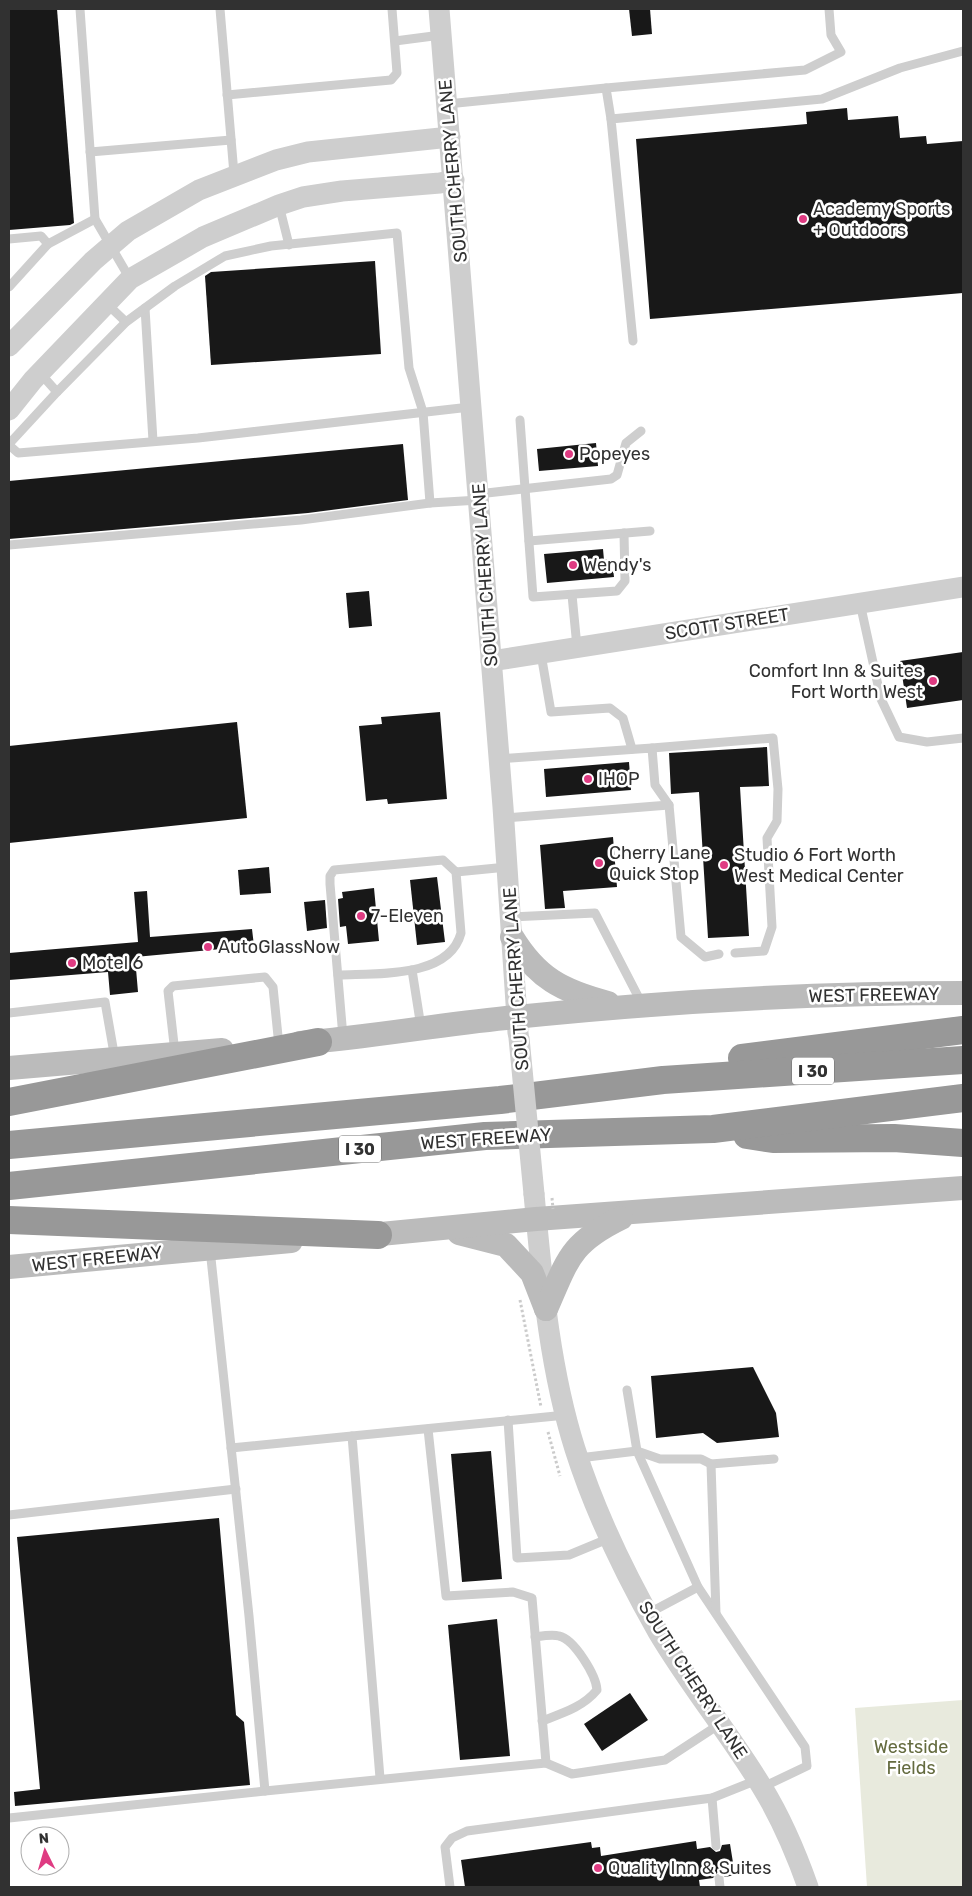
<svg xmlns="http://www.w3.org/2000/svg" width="972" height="1896" font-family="Rubik,sans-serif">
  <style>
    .green { fill: #e8eadd }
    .building { fill: #181818 }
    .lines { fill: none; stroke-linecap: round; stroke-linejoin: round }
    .path { stroke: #cbcbcb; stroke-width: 3; stroke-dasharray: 2.5 2.5; stroke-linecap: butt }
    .service { stroke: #cecece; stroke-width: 9 }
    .tertiary { stroke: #cecece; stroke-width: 21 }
    .secondary { stroke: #bbb; stroke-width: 24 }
    .motorway { stroke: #989898; stroke-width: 28 }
    .path-bridge { stroke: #cbcbcb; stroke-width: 3; stroke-dasharray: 2.5 2.5; stroke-linecap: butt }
    .tertiary-bridge { stroke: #cecece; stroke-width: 21 }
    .poi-dot { fill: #df3b82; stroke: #fff; stroke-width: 2 }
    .labels { text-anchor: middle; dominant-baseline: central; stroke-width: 5; stroke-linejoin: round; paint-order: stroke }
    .shield { fill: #fff; stroke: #6f6f6f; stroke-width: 1 }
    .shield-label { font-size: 16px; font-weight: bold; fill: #313131 }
    .street-label { font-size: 18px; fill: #313131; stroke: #fff }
    .poi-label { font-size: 18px; fill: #313131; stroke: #fff; text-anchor: start }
    .park-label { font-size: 18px; fill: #646b3f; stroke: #fff }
  </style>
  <rect width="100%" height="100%" fill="#fff"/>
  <polygon class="green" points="963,1700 963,1887 867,1887 855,1708"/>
  <g class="building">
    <polygon points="9,9 57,9 74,223 70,225 9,230"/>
    <polygon points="629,9 650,9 652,34 632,36"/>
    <polygon points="847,108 848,120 898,116 900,138 926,136 927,144 963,141 963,293 650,319 636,139 807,124 806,112"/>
    <polygon points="375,261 381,354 211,365 205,276 211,272"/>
    <polygon points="596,443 598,466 539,471 537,449"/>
    <polygon points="403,444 408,500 308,513 9,539 9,481"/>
    <polygon points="603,549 604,560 612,559 614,577 547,583 544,554"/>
    <polygon points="369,591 372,626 349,628 346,593"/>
    <polygon points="963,652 963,700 907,708 900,661"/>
    <polygon points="440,712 447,799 388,804 387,799 366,801 359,726 382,724 381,717"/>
    <polygon points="237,722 247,818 9,843 9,746"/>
    <polygon points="767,747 769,786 740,787 749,936 708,938 699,792 671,794 669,753"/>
    <polygon points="629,762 631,790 546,797 544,769"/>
    <polygon points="613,837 617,887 563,891 565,908 545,909 540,845"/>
    <polygon points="269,867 271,893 240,895 238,870"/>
    <polygon points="437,877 445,942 417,945 410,880"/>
    <polygon points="374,888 379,941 348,944 346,926 340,927 338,899 343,898 342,892"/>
    <polygon points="147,891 150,937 252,929 254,946 135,957 138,992 110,995 108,972 9,980 9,953 138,942 134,892"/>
    <polygon points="325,900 327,928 307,931 304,902"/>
    <polygon points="753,1367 776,1413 779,1437 717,1443 703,1433 656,1438 651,1376"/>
    <polygon points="491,1451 502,1579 462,1582 451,1454"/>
    <polygon points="219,1518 236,1715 244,1722 250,1785 15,1806 14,1792 40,1789 17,1537"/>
    <polygon points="497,1619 510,1756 460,1760 448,1625"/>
    <polygon points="630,1693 648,1720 602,1751 584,1724"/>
    <polygon points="696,1841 697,1849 710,1847 716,1852 720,1851 722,1845 730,1844 735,1875 725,1877 718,1872 713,1878 699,1880 700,1887 465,1887 461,1860 591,1842 592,1848 600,1847 601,1856"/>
  </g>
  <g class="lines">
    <g class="path">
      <polyline points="520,1300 541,1407"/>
      <polyline points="548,1432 560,1476"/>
    </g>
    <g class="service">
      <polyline points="80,9 95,219 130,279"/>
      <polyline points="220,9 234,174"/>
      <polyline points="395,41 441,35"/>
      <polyline points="606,88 805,70 841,52 831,35 829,9"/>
      <polyline points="227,95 391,80 397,73 392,9"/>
      <polyline points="447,104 606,88 611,119"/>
      <polyline points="90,152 231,140"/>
      <polyline points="279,205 289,245"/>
      <polyline points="9,239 41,236 48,244"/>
      <polyline points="9,287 48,244 95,219"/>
      <polyline points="106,303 126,322"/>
      <polyline points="145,308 153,441"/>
      <polyline points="633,341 611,119 822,99 900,68 963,51"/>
      <polyline points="40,373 57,392 126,322 175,286 225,256 271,246 397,233 409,368 423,412 430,503 479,500"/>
      <polyline points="520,420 533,597 617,591 625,581 624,533"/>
      <polyline points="9,444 57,392"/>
      <polyline points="9,445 18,453 198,438 470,407"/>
      <polyline points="478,494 611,479 617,475 626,443 641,431"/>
      <polyline points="529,541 650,531"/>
      <polyline points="9,545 301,520 430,503"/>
      <polyline points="572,595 577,647"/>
      <polyline points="860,603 881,699 899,737 927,742 963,738"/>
      <polyline points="541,654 551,712 610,708 623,718 632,749"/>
      <polyline points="652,748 773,738 778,789 777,821 767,838 772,927 764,951 735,953"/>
      <polyline points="499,759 652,748 655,785 669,805 681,937 705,957 719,954"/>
      <polyline points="504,818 669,805"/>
      <polyline points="511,917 595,913 642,1004"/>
      <polyline points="412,970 421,1027"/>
      <path d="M338 975C375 973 449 979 461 933L456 872"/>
      <polyline points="9,1013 105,1002 115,1059"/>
      <polyline points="343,1037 330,884 330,876 334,870 443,860 456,872 507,867"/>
      <polyline points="175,1053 168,991 173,986 265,977 273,987 279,1046"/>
      <polyline points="210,1249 249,1616 265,1791 546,1763 572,1774 665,1760 720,1724"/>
      <polyline points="627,1390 637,1451 698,1587 805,1747 807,1766 763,1787"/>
      <polyline points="508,1420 517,1558 569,1555 610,1538"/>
      <polyline points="428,1429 446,1596 513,1592 532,1598 546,1763"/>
      <polyline points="231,1448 352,1436"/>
      <polyline points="579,1458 637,1451 660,1459 701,1459 711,1464 774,1459"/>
      <polyline points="711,1464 716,1613"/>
      <polyline points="9,1515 236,1489"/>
      <polyline points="649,1613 698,1587"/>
      <path d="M535 1637C542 1636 552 1634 559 1636 574 1639 596 1675 597 1690 583 1707 563 1713 542 1721"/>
      <polyline points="380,1778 352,1436 566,1415"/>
      <polyline points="712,1798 716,1846"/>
      <polyline points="9,1818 265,1791"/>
      <polyline points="719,1878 720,1887"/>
      <polyline points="450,1887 445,1847 452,1838 467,1831 712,1798 757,1780"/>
    </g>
    <g class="tertiary">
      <polyline points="439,9 503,807 518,1033"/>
      <polyline points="9,346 93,261 128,231 199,190 276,160 308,152 450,137"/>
      <polyline points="9,410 33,380 130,279 203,237 279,205 303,197 342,191 440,183 454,180"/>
      <polyline points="491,661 963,587"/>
      <path d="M534 1194C542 1279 549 1367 575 1449 595 1512 625 1574 658 1632 690 1686 730 1734 762 1787 781 1818 796 1853 808 1887"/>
    </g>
    <g class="secondary">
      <path d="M512 937C537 978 562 991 608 1003"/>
      <path d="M300 1043C369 1037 437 1025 506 1018 658 1002 811 993 963 993"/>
      <polyline points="9,1068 222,1050"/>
      <polyline points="459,1233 506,1245 532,1273 546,1309"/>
      <polyline points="360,1236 536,1219 963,1188"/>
      <polyline points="9,1267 291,1241"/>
      <path d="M546 1309C568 1259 570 1243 621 1218"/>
    </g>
    <g class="motorway">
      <polyline points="742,1058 963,1030"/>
      <polyline points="9,1102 318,1042"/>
      <polyline points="747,1135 773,1139 894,1138 963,1143"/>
      <polyline points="9,1145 500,1100 663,1080 963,1060"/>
      <polyline points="9,1186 485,1136 713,1129 963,1098"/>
      <polyline points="9,1220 378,1235"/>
    </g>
    <polyline class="path-bridge" points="552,1198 553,1209"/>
    <polyline class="tertiary-bridge" points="519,1038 534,1194"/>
  </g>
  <g class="poi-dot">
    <circle cx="803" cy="219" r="5"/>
    <circle cx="569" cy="454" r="5"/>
    <circle cx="573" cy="565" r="5"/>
    <circle cx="933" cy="681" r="5"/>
    <circle cx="588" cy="779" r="5"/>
    <circle cx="599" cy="863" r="5"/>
    <circle cx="724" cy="865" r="5"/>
    <circle cx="361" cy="916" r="5"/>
    <circle cx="208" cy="947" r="5"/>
    <circle cx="72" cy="963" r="5"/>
    <circle cx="598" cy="1868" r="5"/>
  </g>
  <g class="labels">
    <g class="shield">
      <rect x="792" y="1057.5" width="42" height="27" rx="4"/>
      <rect x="339" y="1135.5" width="42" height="27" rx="4"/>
    </g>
    <g class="shield-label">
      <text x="813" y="1071">I 30</text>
      <text x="360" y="1149">I 30</text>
    </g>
    <g class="street-label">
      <text transform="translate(453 171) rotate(-95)">SOUTH CHERRY LANE</text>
      <text transform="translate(485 575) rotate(-94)">SOUTH CHERRY LANE</text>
      <text transform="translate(727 624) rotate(-9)">SCOTT STREET</text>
      <text transform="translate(516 979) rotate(-94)">SOUTH CHERRY LANE</text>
      <text transform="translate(874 995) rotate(-1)">WEST FREEWAY</text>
      <text transform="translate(486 1139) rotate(-4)">WEST FREEWAY</text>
      <text transform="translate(97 1259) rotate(-6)">WEST FREEWAY</text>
      <text transform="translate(693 1680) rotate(57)">SOUTH CHERRY LANE</text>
    </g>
    <g class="poi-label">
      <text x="813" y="209">Academy Sports<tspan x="813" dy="21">+ Outdoors</tspan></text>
      <text x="579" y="454">Popeyes</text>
      <text x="583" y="565">Wendy's</text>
      <text x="923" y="671" text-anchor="end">Comfort Inn &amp; Suites<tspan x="923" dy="21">Fort Worth West</tspan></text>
      <text x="598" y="779">IHOP</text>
      <text x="609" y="853">Cherry Lane<tspan x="609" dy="21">Quick Stop</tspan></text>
      <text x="734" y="855">Studio 6 Fort Worth<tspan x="734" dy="21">West Medical Center</tspan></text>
      <text x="371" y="916">7-Eleven</text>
      <text x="218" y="947">AutoGlassNow</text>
      <text x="82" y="963">Motel 6</text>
      <text x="608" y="1868">Quality Inn &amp; Suites</text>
    </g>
    <g class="park-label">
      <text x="911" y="1747">Westside<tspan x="911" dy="21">Fields</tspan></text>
    </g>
  </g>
  <rect width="972" height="1896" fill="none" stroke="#313131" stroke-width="20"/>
  <g transform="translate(45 1851) rotate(355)"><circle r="24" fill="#ffffff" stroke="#adadad"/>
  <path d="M0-4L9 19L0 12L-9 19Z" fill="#df3b82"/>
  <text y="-8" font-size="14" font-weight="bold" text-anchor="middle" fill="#313131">N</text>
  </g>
</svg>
